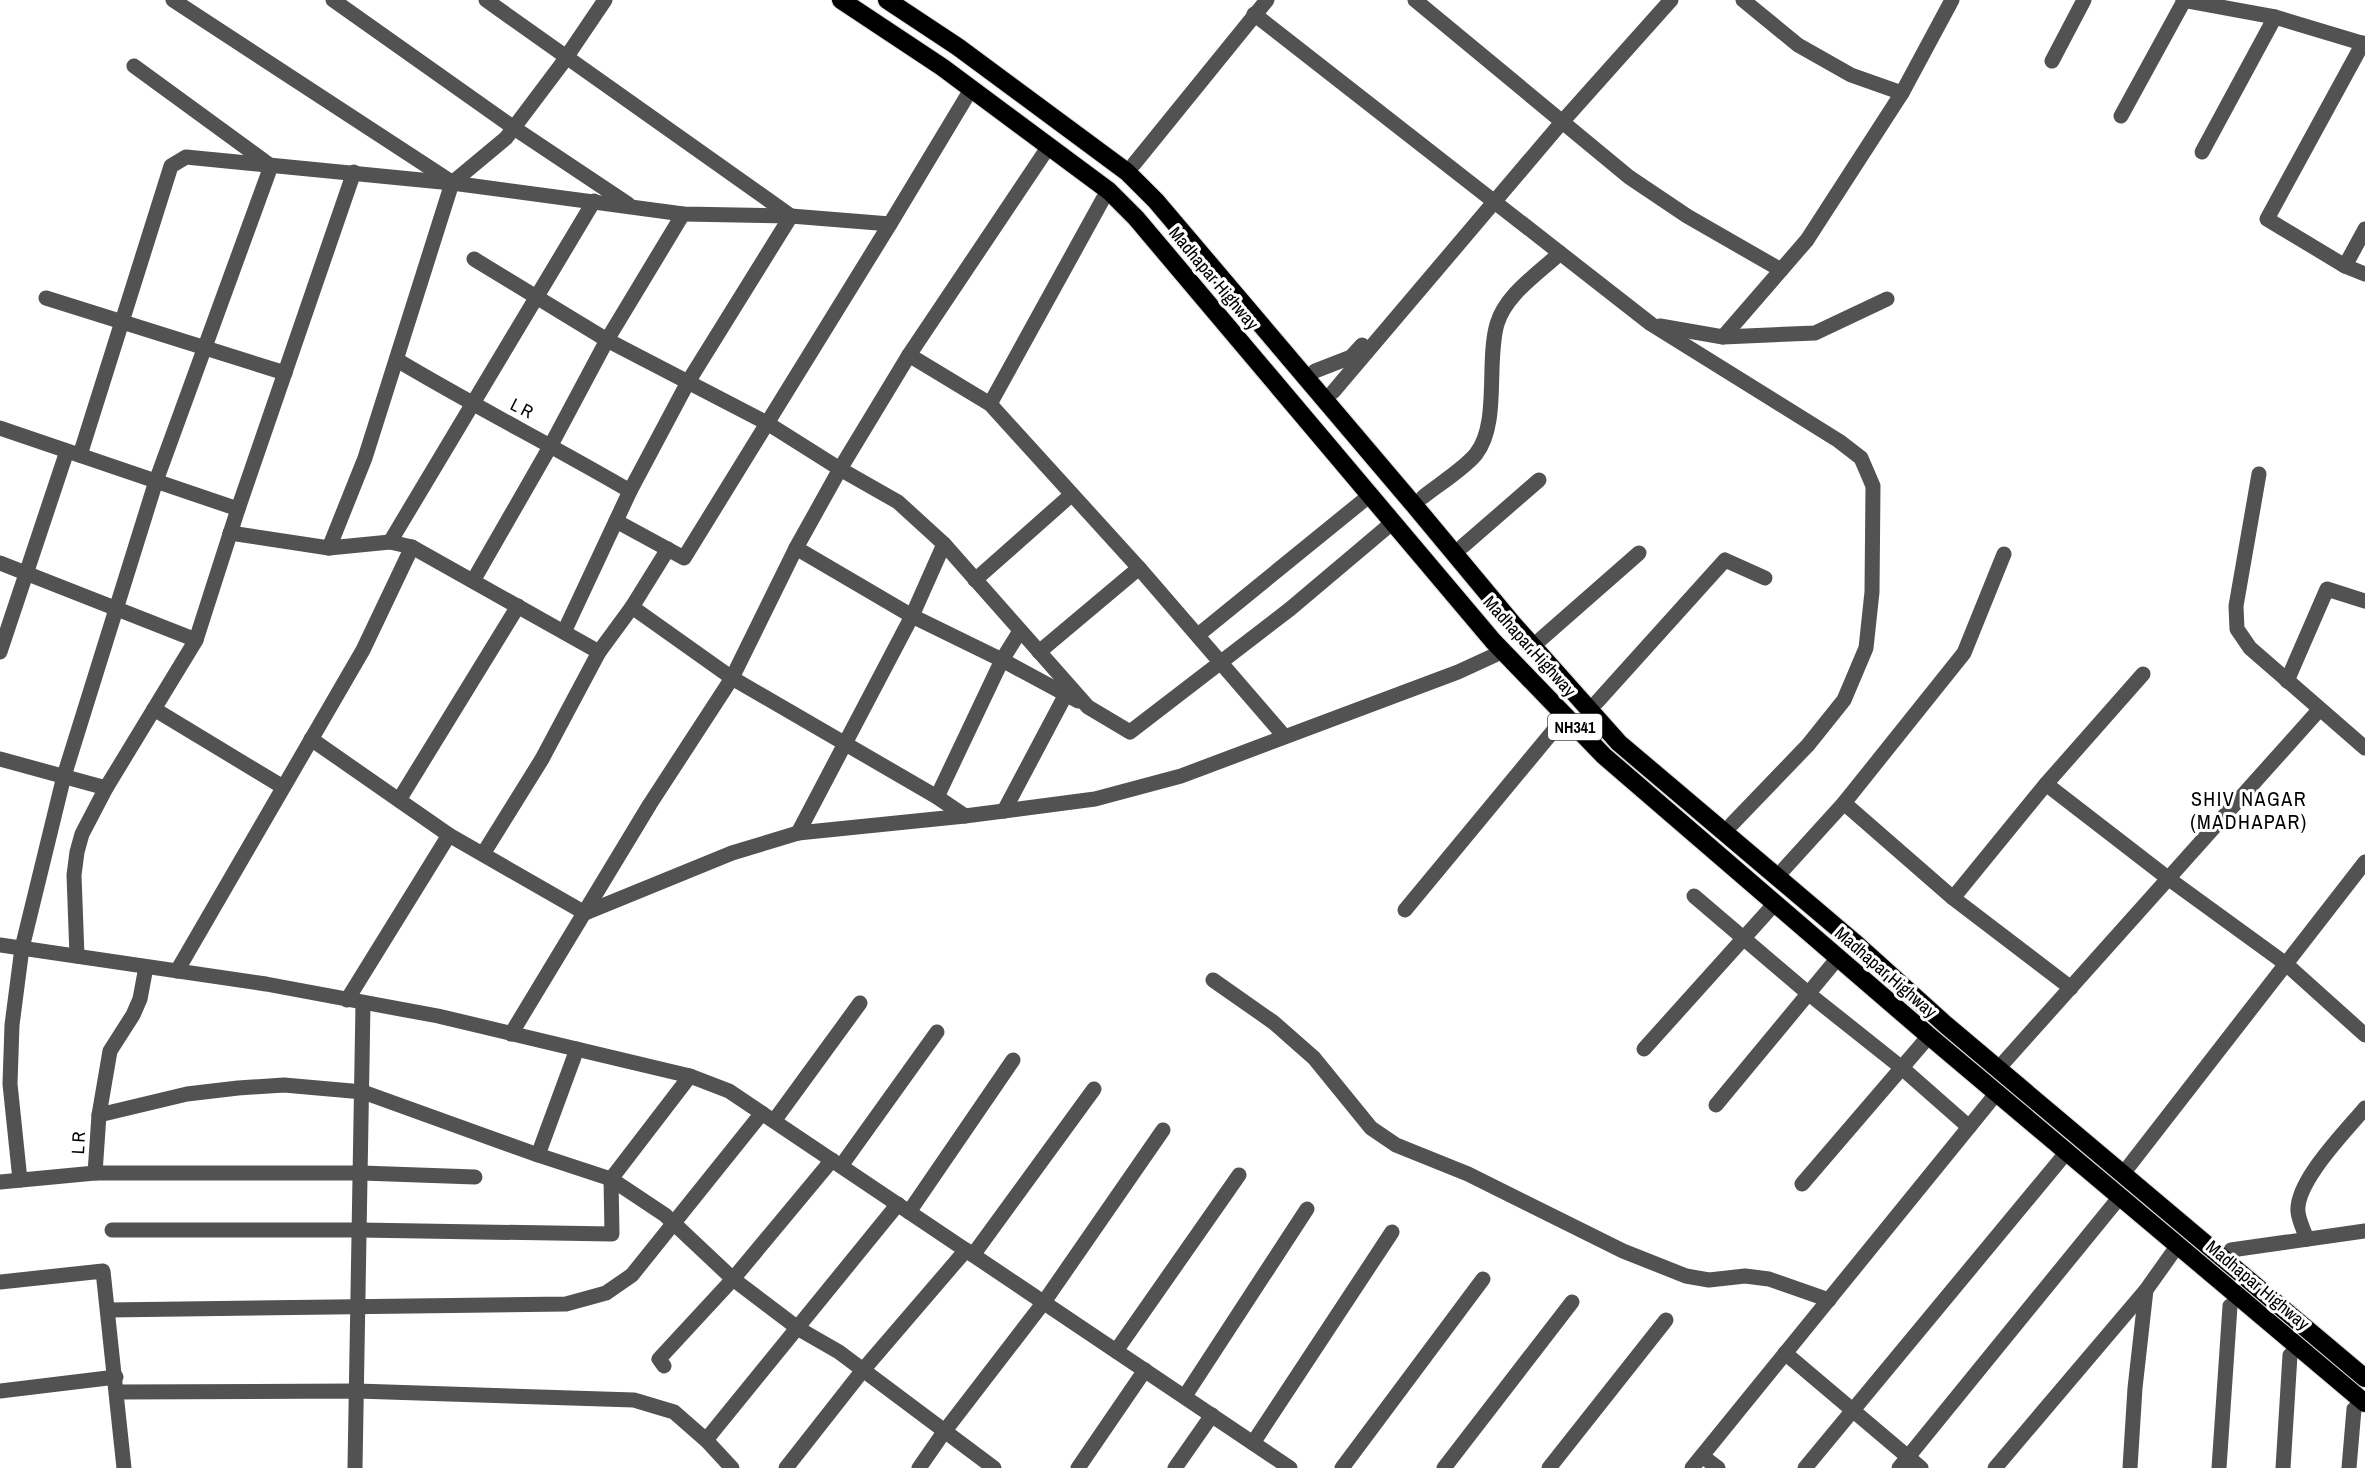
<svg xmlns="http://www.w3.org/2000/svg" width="2365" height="1468" font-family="'Archivo Narrow',sans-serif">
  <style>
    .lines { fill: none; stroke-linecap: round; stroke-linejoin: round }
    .highway-casing { stroke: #dbdbdb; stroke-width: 20 }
    .minor { stroke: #525252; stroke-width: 15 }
    .highway { stroke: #000; stroke-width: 18 }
    .labels { text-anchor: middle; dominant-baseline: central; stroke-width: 6; stroke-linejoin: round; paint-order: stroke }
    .shield { fill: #fff; stroke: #4c4c4c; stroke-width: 1.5 }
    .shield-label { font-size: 16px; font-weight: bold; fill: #000 }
    .street-label { font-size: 18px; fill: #000; stroke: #fff }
    .neighbourhood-label { font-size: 20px; letter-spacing: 1.5px; fill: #000; stroke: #fff }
  </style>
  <rect width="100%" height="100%" fill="#fff"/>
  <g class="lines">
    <defs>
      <g id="highway">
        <polyline points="841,0 942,67 1109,191 1136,218 1493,641 1604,756 1929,1036 2365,1403"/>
        <polyline points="887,0 958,47 1127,172 1156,201 1414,505 1513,624 1619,743 1854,942 1946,1025 2365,1378"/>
      </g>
    </defs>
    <use href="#highway" class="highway-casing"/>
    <g class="minor">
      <polyline points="173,0 450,181"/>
      <polyline points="333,0 514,128 628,204"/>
      <polyline points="486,0 791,216 688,382 630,491 564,632"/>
      <polyline points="1415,0 1629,177 1687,216 1781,270"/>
      <polyline points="1743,0 1798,45 1851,75 1902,93"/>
      <polyline points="2183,0 2275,17 2365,44"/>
      <polyline points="1254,14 1651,324 1839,441 1861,458 1873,486 1872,592 1866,648 1844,700 1808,745 1732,824"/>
      <polyline points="2363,43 2267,219 2345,266 2365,274"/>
      <polyline points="2052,61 2084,0"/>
      <polyline points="2121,116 2184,1"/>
      <polyline points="2202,152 2275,17"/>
      <polyline points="1134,164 1267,0"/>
      <polyline points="474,259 607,340 767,423 840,469 898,502 944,544 1088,707 1130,732 1290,609 1386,528"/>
      <polyline points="2345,266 2365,229"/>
      <polyline points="46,298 285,373"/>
      <polyline points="1660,326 1723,337 1815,333 1887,299"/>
      <polyline points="1723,337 1807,240 1902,93 1952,0"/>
      <polyline points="909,355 990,404 1139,568 1284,736"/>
      <path d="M397 360C474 406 553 446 630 491"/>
      <polyline points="1315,371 1351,357 1362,345"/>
      <polyline points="1333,392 1562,122 1671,0"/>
      <polyline points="990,404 1103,199"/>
      <polyline points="0,428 238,509"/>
      <polyline points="80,455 171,166 186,157 452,183 683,214 791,216 890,224"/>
      <polyline points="2259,474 2236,606 2237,629 2250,648 2365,748"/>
      <path d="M1423 497C1438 485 1465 468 1476 454 1500 424 1486 362 1497 324 1506 294 1538 274 1560 253"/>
      <polyline points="616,521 684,558 890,224 967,96"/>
      <polyline points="230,533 329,548 390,542 412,547 599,652 632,607 732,678 937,797 965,816"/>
      <polyline points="390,542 594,201"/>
      <polyline points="1463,546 1539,480"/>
      <polyline points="329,548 365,458 452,183 506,138 561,65 605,0"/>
      <polyline points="796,548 912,616 1002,660 1078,701"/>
      <polyline points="0,563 196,640"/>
      <polyline points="975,580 1071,495"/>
      <polyline points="473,581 551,445 607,340 683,214"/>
      <polyline points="632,607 668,549"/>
      <polyline points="1198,635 1364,500"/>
      <polyline points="1541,639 1639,553"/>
      <polyline points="0,652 67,451"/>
      <polyline points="1039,652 1139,568"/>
      <polyline points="2287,681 2327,589 2365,601"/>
      <polyline points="1597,702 1725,560 1765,578"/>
      <polyline points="154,709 283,787"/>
      <polyline points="311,739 449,835 585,913 732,853 798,833 965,816 1095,799 1181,776 1458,672 1495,655"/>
      <polyline points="0,759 106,788"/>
      <polyline points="2046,784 2169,879 2286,964 2365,1035"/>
      <polyline points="937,797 1002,660 1020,631"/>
      <polyline points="399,800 518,606"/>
      <polyline points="1844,803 1953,898 2071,988"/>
      <polyline points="1004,811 1066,694"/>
      <polyline points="798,833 912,616 944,544"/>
      <polyline points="483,854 542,759 599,652"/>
      <polyline points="1784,869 1844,803 1964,653 2004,554"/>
      <polyline points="1694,896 1809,994 1902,1068 1969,1127"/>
      <polyline points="1953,898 2046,784 2143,674"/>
      <polyline points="1405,910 1559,724"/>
      <polyline points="0,945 266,984 438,1016 690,1076 729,1091 1290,1468"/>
      <polyline points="77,956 74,875 77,852 82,834 106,788 196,640 238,509 354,172"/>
      <polyline points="177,971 363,650 412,547"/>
      <polyline points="1213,980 1273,1022 1314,1058 1371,1128 1396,1145 1468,1174 1623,1251 1686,1276 1709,1280 1745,1276 1769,1279 1829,1300"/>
      <polyline points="347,1000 449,835"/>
      <polyline points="511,1034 650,804 732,678 796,548 840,469 909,355 1045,152"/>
      <polyline points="1644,1049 1769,910"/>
      <polyline points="2005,1061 2319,710"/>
      <polyline points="1716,1105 1832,965"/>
      <polyline points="99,1115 187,1094 238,1088 284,1085 363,1092 538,1155 611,1179 665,1215 733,1279 799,1329 839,1352 994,1468"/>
      <polyline points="774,1121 860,1003"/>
      <polyline points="538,1155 577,1049"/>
      <polyline points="841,1166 937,1032"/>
      <polyline points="2129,1166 2365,862"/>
      <polyline points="95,1173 99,1115 110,1051 133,1015 140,999 146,967"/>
      <polyline points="20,1180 10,1084 12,1025 22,948 64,776 156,481 271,166 134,66"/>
      <polyline points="0,1182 95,1173 362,1173 475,1177"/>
      <polyline points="1802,1184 1923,1043"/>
      <polyline points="909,1212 1013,1060"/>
      <polyline points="112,1230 360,1230 612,1234 611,1179 690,1076"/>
      <path d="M2307 1239C2304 1231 2299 1221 2298 1212 2295 1182 2346 1131 2365 1108"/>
      <polyline points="2231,1250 2365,1231"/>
      <polyline points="973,1255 1094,1089"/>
      <polyline points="0,1282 103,1271 124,1468"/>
      <polyline points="108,1310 566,1304 606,1293 632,1275 762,1113"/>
      <polyline points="1116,1351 1239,1175"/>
      <polyline points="1785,1353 1921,1468"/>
      <polyline points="664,1366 659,1359 733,1279 832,1160"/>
      <polyline points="0,1391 116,1377"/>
      <polyline points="118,1392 357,1391 634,1400 674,1412 706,1440 732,1468"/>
      <polyline points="1185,1396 1307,1209"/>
      <polyline points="706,1440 898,1204"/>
      <polyline points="1253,1443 1392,1232"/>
      <polyline points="1702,1456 1718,1468"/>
      <polyline points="355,1468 363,1004"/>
      <polyline points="786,1468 863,1370 966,1250"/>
      <polyline points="919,1468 944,1432 1044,1302 1163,1130"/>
      <polyline points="1078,1468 1145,1370"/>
      <polyline points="1175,1468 1212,1415"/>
      <polyline points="1342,1468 1483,1279"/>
      <polyline points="1444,1468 1572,1302"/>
      <polyline points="1549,1468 1666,1320"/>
      <polyline points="1692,1468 1991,1100"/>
      <polyline points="1805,1468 2061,1159"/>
      <polyline points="1899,1468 2114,1204"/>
      <polyline points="1995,1468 2146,1290 2173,1252"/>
      <polyline points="2130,1468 2135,1388 2146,1290"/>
      <polyline points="2219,1468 2230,1306"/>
      <polyline points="2283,1468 2290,1355"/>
      <polyline points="2349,1468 2354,1409"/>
    </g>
    <use href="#highway" class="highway"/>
  </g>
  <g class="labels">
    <rect class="shield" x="1548" y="714" width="54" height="26" rx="4.5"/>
    <g class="shield-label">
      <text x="1575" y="727">NH341</text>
    </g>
    <g class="street-label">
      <text transform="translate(1214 278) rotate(50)">Madhapar Highway</text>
      <text transform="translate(522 408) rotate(27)">L R</text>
      <text transform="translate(1530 646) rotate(48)">Madhapar Highway</text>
      <text transform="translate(1886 972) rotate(41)">Madhapar Highway</text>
      <text transform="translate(78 1143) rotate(-87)">L R</text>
      <text transform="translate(2258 1285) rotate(40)">Madhapar Highway</text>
    </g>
    <g class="neighbourhood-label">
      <text x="2249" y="798">SHIV NAGAR<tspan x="2249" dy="23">(MADHAPAR)</tspan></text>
    </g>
  </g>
</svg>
